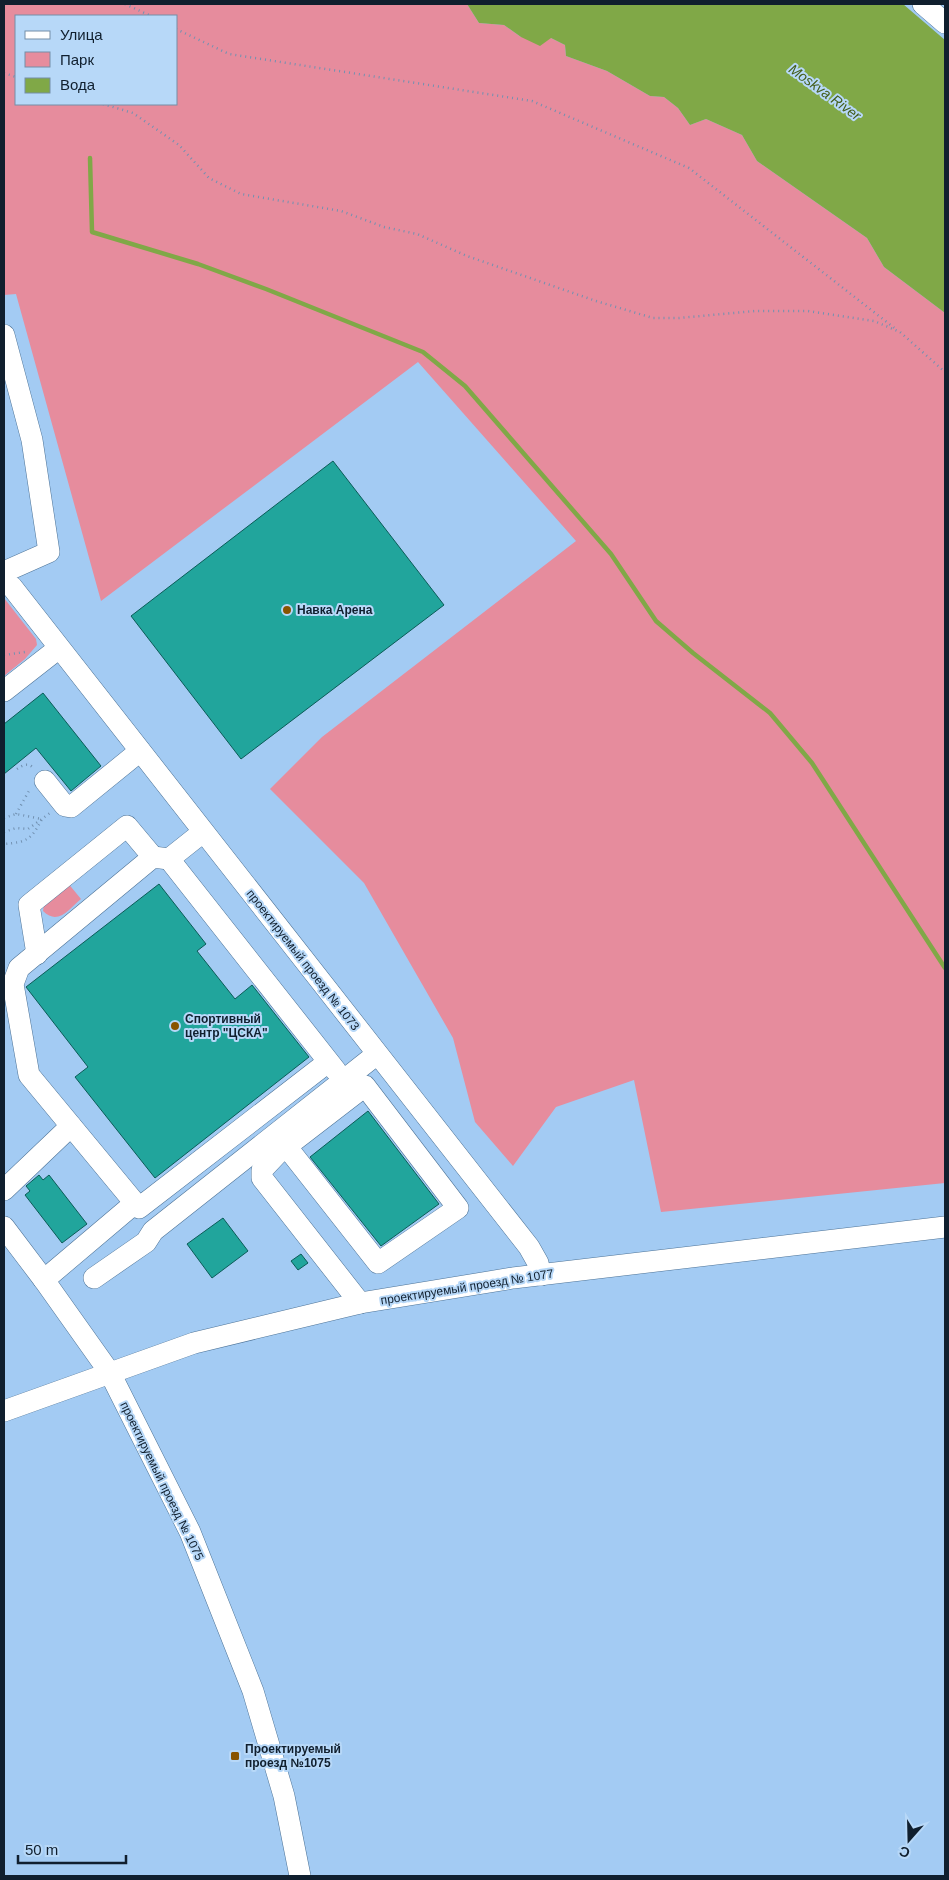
<svg xmlns="http://www.w3.org/2000/svg" width="949" height="1880" font-family="Arial,sans-serif">
  <style>
    .green { fill: #e68c9d; fill-rule: evenodd }
    .water { fill: #80a847 }
    .lines { fill: none; stroke-linecap: round; stroke-linejoin: round }
    .stream { stroke: #80a847; stroke-width: 4.5 }
    .building { fill: #21a59c; stroke: #0b5c57 }
    .minor-casing { stroke: #4d7397; stroke-width: 22 }
    .path { stroke: #7291b1; stroke-width: 2.5; stroke-dasharray: 1 4; stroke-linecap: butt }
    .minor { stroke: #fff; stroke-width: 21 }
    .poi-dot { fill: #895400; stroke: #b7d8f8; stroke-width: 2 }
    .labels { text-anchor: middle; dominant-baseline: central; stroke-width: 4; stroke-linejoin: round; paint-order: stroke }
    .poi-label { font-size: 12px; font-weight: bold; fill: #101f2e; stroke: #b7d8f8; text-anchor: start }
    .street-label { font-size: 12px; fill: #101f2e; stroke: #b7d8f8 }
    .water-label { font-size: 14px; font-style: italic; fill: #435d19; stroke: #b7d8f8 }
  </style>
  <rect width="100%" height="100%" fill="#a3cbf3"/>
  <g class="green">
    <path d="M4 4H467L479 23 504 25 521 37 551 38 565 45 566 56 607 71 650 96 664 97 678 108 690 125 706 119 742 135 757 161 867 238 884 267 945 313V1183L661 1212 634 1080 556 1107 513 1166 475 1122 453 1038 364 883 270 789 322 737 576 541 418 362 101 601 16 294 4 295ZM16 16H176V104H16Z"/>
    <polygon points="4,598 36,639 37,645 25,659 4,676"/>
    <path d="M67 882 81 899C69 909 58 926 43 911L44 904Z"/>
  </g>
  <polygon class="water" points="467,4 903,4 945,40 945,313 884,267 867,238 757,161 742,135 706,119 690,125 678,108 664,97 650,96 607,71 566,56 565,45 551,38 540,46 521,37 504,25 479,23"/>
  <g class="lines">
    <polyline class="stream" points="90,158 92,232 198,264 266,289 423,352 465,386 611,554 656,621 693,653 770,713 812,763 945,968"/>
  </g>
  <g class="building">
    <polygon points="333,461 444,605 241,759 131,616"/>
    <polygon points="43,693 101,766 71,791 36,748 4,774 4,724"/>
    <polygon points="159,884 206,944 197,951 235,999 252,985 309,1057 155,1178 75,1077 88,1067 26,987"/>
    <polygon points="368,1111 439,1204 381,1246 310,1157"/>
    <polygon points="39,1175 43,1180 49,1175 87,1224 62,1243 25,1195 30,1191 26,1186"/>
    <polygon points="223,1218 248,1251 212,1278 187,1244"/>
    <polygon points="301,1254 308,1263 298,1270 291,1261"/>
  </g>
  <g class="lines">
    <defs>
      <g id="minor">
        <polyline points="923,4 945,23"/>
        <polyline points="4,335 32,440 49,552 4,572"/>
        <polyline points="4,582 12,587 529,1247 538,1263 541,1275"/>
        <polyline points="4,691 59,648"/>
        <polyline points="45,781 65,806 71,807 140,751"/>
        <polyline points="203,832 169,859 336,1071"/>
        <polyline points="169,859 153,857 19,968 13,984 29,1075 139,1208 328,1062"/>
        <polyline points="37,954 29,905 127,826 153,857"/>
        <polyline points="286,1146 378,1263 458,1208 365,1086 278,1153 262,1170 262,1178 360,1303"/>
        <polyline points="4,1190 71,1126"/>
        <polyline points="4,1227 44,1280 110,1373 190,1532 253,1691 284,1796 300,1876"/>
        <polyline points="94,1278 146,1242 153,1231 377,1054"/>
        <polyline points="44,1280 135,1203"/>
        <polyline points="4,1411 194,1343 360,1303 513,1278 945,1227"/>
      </g>
    </defs>
    <use href="#minor" class="minor-casing"/>
    <g class="path">
      <polyline points="125,4 151,16"/>
      <polyline points="176,29 229,54 532,101 689,168 897,330"/>
      <polyline points="4,73 16,77"/>
      <polyline points="103,104 133,113 179,145 209,178 241,194 341,211 384,227 417,234 467,256 596,301 653,318 679,318 755,311 808,311 874,321 900,332 945,372"/>
      <polyline points="4,655 25,652"/>
      <path d="M17 769C23 765 29 762 34 769"/>
      <polyline points="16,814 30,789"/>
      <path d="M4 818 16 814 42 819C31 840 27 842 4 844"/>
      <polyline points="4,832 16,828 28,829 50,813"/>
    </g>
    <use href="#minor" class="minor"/>
  </g>
  <g class="poi-dot">
    <circle cx="287" cy="610" r="5"/>
    <circle cx="175" cy="1026" r="5"/>
    <rect x="230" y="1751" width="10" height="10" rx="2.5"/>
  </g>
  <g class="labels">
    <g class="poi-label">
      <text x="297" y="610">Навка Арена</text>
      <text x="185" y="1019">Спортивный<tspan x="185" dy="14">центр "ЦСКА"</tspan></text>
      <text x="245" y="1749">Проектируемый<tspan x="245" dy="14">проезд №1075</tspan></text>
    </g>
    <g class="street-label">
      <text transform="translate(303 960) rotate(52)">проектируемый проезд № 1073</text>
      <text transform="translate(467 1287) rotate(-9)">проектируемый проезд № 1077</text>
      <text transform="translate(162 1481) rotate(64)">проектируемый проезд № 1075</text>
    </g>
    <g class="water-label">
      <text transform="translate(825 92) rotate(36)">Moskva River</text>
    </g>
  </g>
  <rect width="949" height="1880" fill="none" stroke="#101f2e" stroke-width="10"/>
  <rect x="15" y="15" width="162" height="90" fill="#b7d8f8" stroke="#748ea7"/>
  <rect x="25" y="31" width="25" height="8" fill="#ffffff" stroke="#748ea7"/>
  <text x="60" y="40" font-size="15" fill="#101f2e">Улица</text>
  <rect x="25" y="52" width="25" height="15" fill="#e68c9d" stroke="#748ea7"/>
  <text x="60" y="65" font-size="15" fill="#101f2e">Парк</text>
  <rect x="25" y="78" width="25" height="15" fill="#80a847" stroke="#748ea7"/>
  <text x="60" y="90" font-size="15" fill="#101f2e">Вода</text>
  <g transform="translate(909 1840) rotate(200)" stroke="#b7d8f8" stroke-width="4" paint-order="stroke">
  <path d="M0-4L9 19L0 12L-9 19Z" fill="#101f2e"/>
  <text y="-8" font-size="14" font-weight="bold" text-anchor="middle" fill="#101f2e">С</text>
  </g>
  <path d="M18 1855v8h108v-8" fill="none" stroke="#101f2e" stroke-width="2.5"/>
  <text x="25" y="1855" font-size="15" fill="#101f2e" stroke="#b7d8f8" stroke-width="4" paint-order="stroke">50 m</text>
</svg>
